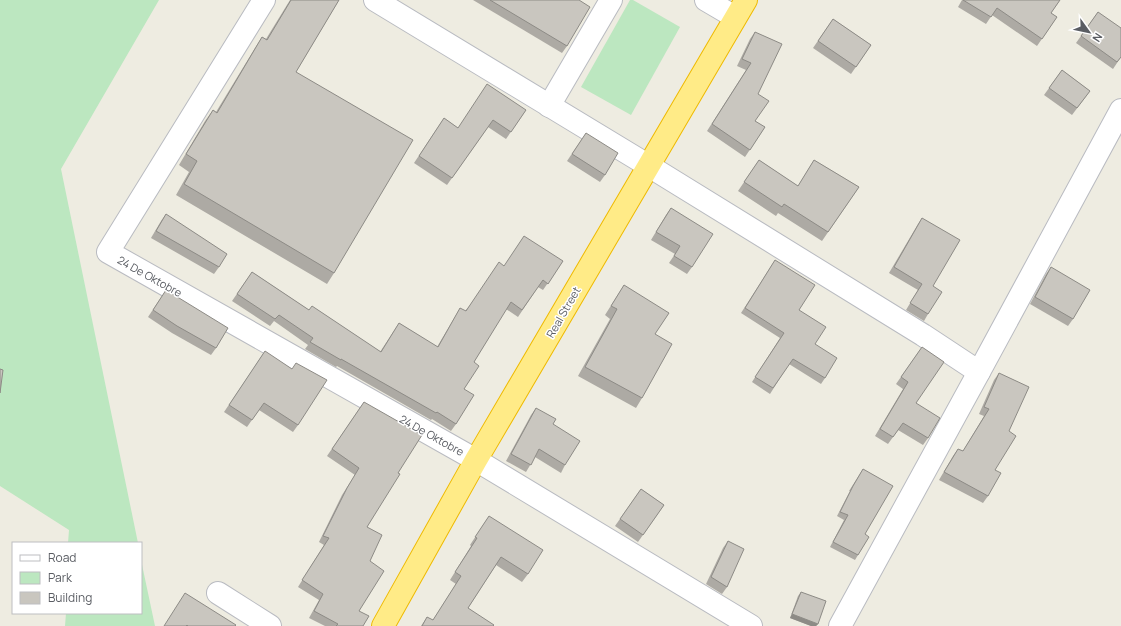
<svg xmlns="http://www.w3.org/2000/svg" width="1121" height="626" font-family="Manrope,sans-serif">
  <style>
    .green { fill: #bce7c0 }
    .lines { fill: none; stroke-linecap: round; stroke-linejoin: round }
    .minor-casing { stroke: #b9bbc1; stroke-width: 24 }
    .highway-casing { stroke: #efba00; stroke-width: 24 }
    .minor { stroke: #fff; stroke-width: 22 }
    .highway { stroke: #ffeb87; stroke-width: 22 }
    .wall { fill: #adaaa4 }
    .shaded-wall { fill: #8d8b86 }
    .building { fill: #c9c6bf; stroke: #8d8b86 }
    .labels { text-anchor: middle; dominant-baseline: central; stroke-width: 3; stroke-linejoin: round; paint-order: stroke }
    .street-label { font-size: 11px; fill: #5a5d63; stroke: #fff }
  </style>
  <rect width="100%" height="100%" fill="#eeece1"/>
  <g class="green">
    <polygon points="0,0 159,0 61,169 138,543 68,543 69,530 0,486"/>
    <polygon points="630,0 633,0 680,27 631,115 581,87"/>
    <polygon points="141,560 155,626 65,626 66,613 141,613"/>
  </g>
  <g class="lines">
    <defs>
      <g id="minor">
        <polyline points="264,0 108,252 476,460 751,626"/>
        <polyline points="375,0 649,166 923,335 979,372"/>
        <polyline points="706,0 735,17"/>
        <polyline points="549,106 611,0"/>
        <polyline points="218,593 270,626"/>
        <polyline points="840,626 979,372 1121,110"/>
      </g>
      <polyline id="highway" points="383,626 476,460 746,0"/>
    </defs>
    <use href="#minor" class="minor-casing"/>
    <use href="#highway" class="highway-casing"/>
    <use href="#minor" class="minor"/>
    <use href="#highway" class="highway"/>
  </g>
  <g class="wall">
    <polygon points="290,0 339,0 296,72 334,273 327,284 176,195 189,172 179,165 205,121 213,110 216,112 255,48 262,37 266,39"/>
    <polygon points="473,0 579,0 567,46 562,53"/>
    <polygon points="962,0 1060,0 1051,13 1057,17 1037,46 992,15 986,24 958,7"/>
    <polygon points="1098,12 1121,57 1113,69 1076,43"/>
    <polygon points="833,19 871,45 851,74 813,48"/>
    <polygon points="755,32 758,94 755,121 765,127 745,157 707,131 746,70 737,66 750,39"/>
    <polygon points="1062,70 1090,91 1072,115 1044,95"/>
    <polygon points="526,110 506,139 488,127 447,185 414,163 444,118 458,128"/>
    <polygon points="586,133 605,175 600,182 567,161"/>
    <polygon points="759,160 798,186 814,160 859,187 822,241 778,213 776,216 738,191"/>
    <polygon points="671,208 692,267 687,274 669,263 675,254 651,240 666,215"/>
    <polygon points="166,214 219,267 214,274 151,238 161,221"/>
    <polygon points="922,218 933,286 928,314 924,321 906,310 918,290 889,273 918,224"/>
    <polygon points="775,260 815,344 825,378 821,384 789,364 770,394 752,382 780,338 741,313"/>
    <polygon points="563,261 543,290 538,287 518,317 506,309 474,362 464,389 456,424 451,431 432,419 431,420 337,366 336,367 305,349 308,345 274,321 270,326 232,301 252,272 309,310 380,352 399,323 437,347 456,315 460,308 465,311 504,266"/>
    <polygon points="1051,267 1073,319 1068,326 1030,304 1046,274"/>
    <polygon points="624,285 655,334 642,398 636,408 578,376 610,319 605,315"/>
    <polygon points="166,290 216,348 211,355 172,333 148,317"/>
    <polygon points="922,347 916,403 928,438 923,445 898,430 888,444 875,436 903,389 896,384"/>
    <polygon points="265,351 298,425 293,432 259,410 247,427 224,412"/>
    <polygon points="999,373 1009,431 995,470 988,496 983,503 939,480 953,456 958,449 963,451 984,416 979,414 994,380"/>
    <polygon points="364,402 398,473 367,527 370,561 359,611 363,626 325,626 309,618 319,600 298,587 324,545 319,542 342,495 355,475 327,456"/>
    <polygon points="536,408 553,424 565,465 561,473 535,457 526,472 506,461 531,415"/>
    <polygon points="863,469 865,534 858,555 855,560 830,547 844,520 837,516 850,491 849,491"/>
    <polygon points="641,489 664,505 638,542 615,526"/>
    <polygon points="489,516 528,574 522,582 496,565 468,608 493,626 421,626 427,617 433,620 456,584 450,580 471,546 470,545"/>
    <polygon points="728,541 727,587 722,594 706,584 723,548"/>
    <polygon points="801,592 818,624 816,626 811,626 790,618 798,596"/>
  </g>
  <polygon class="shaded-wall" points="792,614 818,624 816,626 811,626 790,618"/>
  <g class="building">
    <polygon points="291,0 339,0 296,72 413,140 334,273 184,184 197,161 186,154 213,110 217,113 262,37 267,40"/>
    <polygon points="490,0 579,0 590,7 567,46"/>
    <polygon points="963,0 1060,0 1051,13 1057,17 1042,39 997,8 991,17"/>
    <polygon points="1098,12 1121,28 1121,57 1117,62 1081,36"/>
    <polygon points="833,19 871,45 856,67 818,41"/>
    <polygon points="755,32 782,44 758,94 769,101 755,121 765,127 750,150 712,124 751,63 742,59"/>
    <polygon points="1062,70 1090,91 1077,108 1049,88"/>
    <polygon points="487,84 526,110 511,132 493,120 452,178 419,156 444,118 458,128"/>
    <polygon points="586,133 618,153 605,175 572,154"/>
    <polygon points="759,160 798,186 814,160 859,187 828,232 784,204 782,207 744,182"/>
    <polygon points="671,208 713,234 692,267 674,256 680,246 656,232"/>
    <polygon points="166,214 227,254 219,267 156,231"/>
    <polygon points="922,218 960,240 933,286 942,292 928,314 910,303 922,284 894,267"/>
    <polygon points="524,236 563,261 548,284 543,280 522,310 511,302 474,362 479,366 464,389 474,395 456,424 437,412 436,413 341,359 341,360 310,342 313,338 279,315 275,319 237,294 252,272 309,310 312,306 381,352 399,323 438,347 460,308 466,311 499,262 504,266"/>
    <polygon points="775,260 815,285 799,310 826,327 815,344 837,358 825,378 793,359 773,388 755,377 784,333 745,308"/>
    <polygon points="1051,267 1090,290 1073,319 1035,297"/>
    <polygon points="624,285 669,313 655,334 672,344 642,398 585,367 617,309 611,306"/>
    <polygon points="166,290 228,328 216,348 177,326 153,310"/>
    <polygon points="922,347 944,362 916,403 940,418 928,438 903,423 893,437 880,429 908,382 901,377"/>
    <polygon points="265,351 292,369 296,363 327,380 298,425 264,403 252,420 229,405"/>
    <polygon points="0,369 3,370 0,393"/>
    <polygon points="999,373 1029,387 1009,431 1016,436 995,470 1001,473 988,496 944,472 958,449 963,451 989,409 984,407"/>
    <polygon points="364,402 422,435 398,473 400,474 367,527 382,535 370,561 384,571 359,611 369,616 363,626 336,626 338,624 314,611 323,594 302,580 329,538 323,536 347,488 359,468 332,449"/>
    <polygon points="536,408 556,419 553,424 580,441 565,465 539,449 531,465 511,454"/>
    <polygon points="863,469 893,486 865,534 869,537 858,555 833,542 848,515 840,512 853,486"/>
    <polygon points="641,489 664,505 643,535 620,519"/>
    <polygon points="489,516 543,550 528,574 501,557 468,608 494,625 493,626 422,626 427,617 433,620 461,576 455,572 477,538 475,537"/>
    <polygon points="728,541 744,549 727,587 711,577"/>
    <polygon points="801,592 826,601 818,624 792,614"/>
    <polygon points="185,593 236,625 235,626 188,626 187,625 186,626 164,626"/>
  </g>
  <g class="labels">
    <g class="street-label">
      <text transform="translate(150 276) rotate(29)">24 De Oktobre</text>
      <text transform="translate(563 312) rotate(-60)">Real Street</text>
      <text transform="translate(432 435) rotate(29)">24 De Oktobre</text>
    </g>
  </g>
  <rect x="12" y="542" width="130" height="72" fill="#ffffff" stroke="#bdbec1"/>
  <rect x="20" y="555" width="20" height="6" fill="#ffffff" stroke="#bdbec1"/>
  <text x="48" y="562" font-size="12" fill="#5a5d63">Road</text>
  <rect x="20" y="572" width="20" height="12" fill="#bce7c0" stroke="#bdbec1"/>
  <text x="48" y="582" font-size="12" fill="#5a5d63">Park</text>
  <rect x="20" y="592" width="20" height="12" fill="#c9c6bf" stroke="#bdbec1"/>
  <text x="48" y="602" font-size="12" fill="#5a5d63">Building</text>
  <g transform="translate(1089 32) rotate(123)" stroke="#ffffff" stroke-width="3" paint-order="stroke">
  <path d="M0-3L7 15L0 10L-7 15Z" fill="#5a5d63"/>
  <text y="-6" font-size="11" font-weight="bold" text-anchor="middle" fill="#5a5d63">N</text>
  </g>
</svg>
